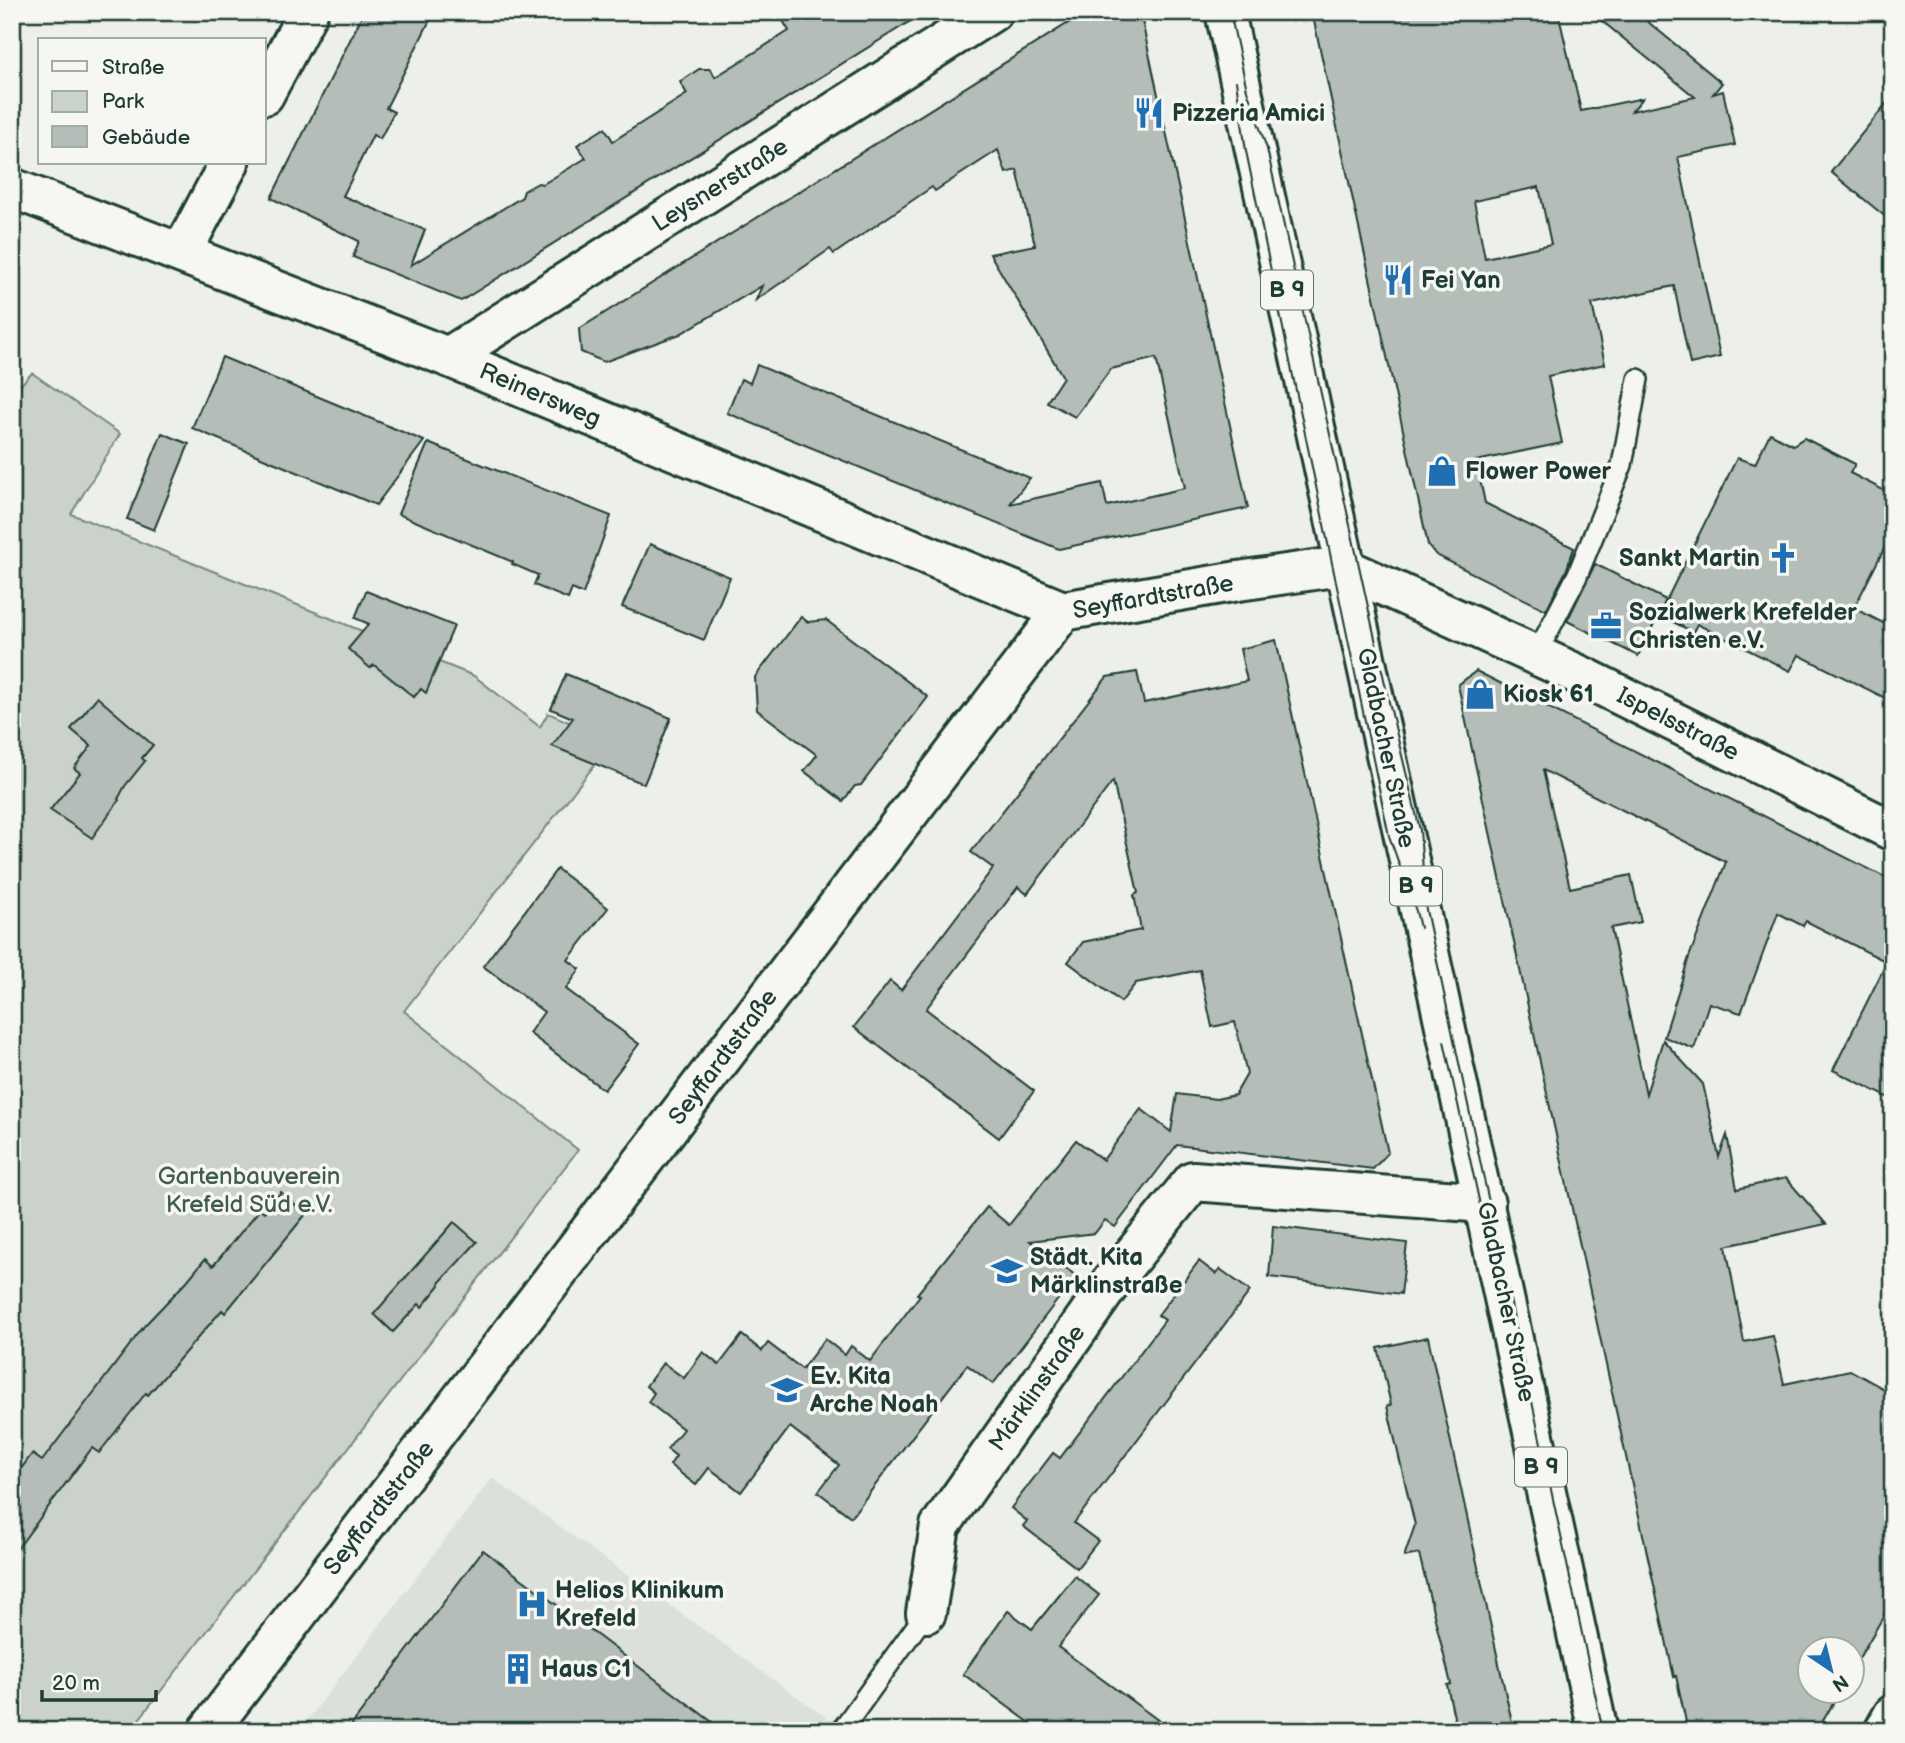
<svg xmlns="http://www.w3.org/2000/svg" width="1905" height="1743" font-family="'Balsamiq Sans',sans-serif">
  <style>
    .built { fill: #dce0db }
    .green { fill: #cbd2cc; stroke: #758880; stroke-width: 2 }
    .building { fill: #b4bdb8; stroke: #1f3d34; stroke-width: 2; fill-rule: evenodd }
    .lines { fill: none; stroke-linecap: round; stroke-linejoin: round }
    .service-casing { stroke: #1f3d34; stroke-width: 24 }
    .minor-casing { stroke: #1f3d34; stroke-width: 44 }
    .primary-casing { stroke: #1f3d34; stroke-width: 44 }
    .service { stroke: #f6f6f2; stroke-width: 19 }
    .minor { stroke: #f6f6f2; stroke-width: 38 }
    .primary { stroke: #f6f6f2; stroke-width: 38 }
    .tram { stroke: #1f3d34; stroke-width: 2 }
    .labels { text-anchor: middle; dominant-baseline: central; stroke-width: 7; stroke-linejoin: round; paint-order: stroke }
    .shield { fill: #f6f6f2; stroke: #60746d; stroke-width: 2 }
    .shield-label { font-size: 23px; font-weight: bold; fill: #1f3d34 }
    .poi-label { font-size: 24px; font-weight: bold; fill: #1f3d34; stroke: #f6f6f2; text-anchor: start }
    .street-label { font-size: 24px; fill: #1f3d34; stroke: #f6f6f2 }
    .park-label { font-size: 24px; fill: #415b52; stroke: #f6f6f2 }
  </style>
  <rect width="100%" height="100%" fill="#edefea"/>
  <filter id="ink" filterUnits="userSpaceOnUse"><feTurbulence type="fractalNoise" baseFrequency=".0143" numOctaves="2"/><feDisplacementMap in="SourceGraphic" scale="14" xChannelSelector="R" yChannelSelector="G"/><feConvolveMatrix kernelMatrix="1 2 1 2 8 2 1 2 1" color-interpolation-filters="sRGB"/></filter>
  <g filter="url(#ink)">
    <polygon class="built" points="492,1478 845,1731 299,1731"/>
    <polygon class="green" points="32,373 120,434 71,514 474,676 540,727 548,713 613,741 404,1011 578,1150 130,1731 12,1731 12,394"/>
    <g class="building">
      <polygon points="364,12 434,12 386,108 394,112 380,139 373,135 343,196 425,230 411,265 522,197 524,191 538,183 543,184 586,158 577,145 605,128 613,141 687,94 680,82 699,69 711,69 715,77 789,31 778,12 925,12 461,301 353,257 359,241 271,198"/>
      <polygon points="1086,12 1140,12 1248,508 1059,549 727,413 741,379 750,383 757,365 1030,478 1010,504 1102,483 1107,506 1185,488 1156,358 1111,369 1075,417 1047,402 1063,377 990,254 1035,245 1017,170 1006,173 998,150 935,191 932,187 834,254 830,249 756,300 762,286 680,334 604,362 581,352 579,329"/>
      <path d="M1312 12H1558L1581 111 1643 98 1632 111 1695 97 1591 12H1636L1722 83 1713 94 1723 91 1735 145 1678 157 1720 357 1690 364 1674 286 1592 304 1605 364 1548 376 1562 443 1476 461 1485 503 1574 548 1566 571 1546 610 1436 555 1428 545ZM1539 187 1551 244 1485 258 1474 201Z"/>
      <polygon points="1893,95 1893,223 1831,172"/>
      <polygon points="222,357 360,414 424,441 376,505 261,457 192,428"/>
      <polygon points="162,433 189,444 154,530 127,519"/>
      <polygon points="1770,433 1793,445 1804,438 1855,464 1850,473 1893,495 1893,531 1854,608 1893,628 1893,702 1799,655 1790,671 1697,624 1693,632 1659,615 1737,458 1755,464"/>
      <polygon points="428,443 611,516 583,594 572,589 568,599 534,585 538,575 512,564 513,562 398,514"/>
      <polygon points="650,544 730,577 704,640 622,607"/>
      <polygon points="1595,564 1666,600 1638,656 1567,621"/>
      <polygon points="366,591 454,626 426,693 421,689 414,697 374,665 370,668 348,649 369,624 355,618"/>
      <polygon points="801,617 808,622 826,620 928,697 861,785 855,786 843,801 804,771 817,755 757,710 755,677"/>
      <polygon points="1276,640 1388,1153 1373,1169 1177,1145 1115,1227 1105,1220 1095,1233 1030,1241 1076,1276 993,1384 967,1365 851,1517 818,1492 839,1465 790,1427 741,1492 709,1468 696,1485 670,1465 676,1456 667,1449 683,1429 648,1402 654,1393 646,1386 663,1363 684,1378 703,1352 719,1365 742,1335 762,1351 768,1343 802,1369 825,1339 845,1355 851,1346 870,1361 920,1295 917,1294 987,1207 1009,1225 1076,1140 1103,1160 1141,1109 1171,1132 1177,1094 1216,1099 1235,1095 1247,1074 1235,1022 1212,1027 1200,970 1136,983 1121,1002 1068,962 1083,942 1141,930 1134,895 1138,893 1113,781 1027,894 1018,887 926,1009 1034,1091 999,1138 854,1027 890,981 901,990 993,868 971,852 1107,677 1137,672 1144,703 1247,681 1240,649"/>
      <polygon points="1476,671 1893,881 1893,1100 1833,1070 1887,962 1806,921 1803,926 1778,913 1741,1013 1709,1003 1694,1049 1664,1037 1689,957 1726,862 1543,770 1570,888 1631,875 1641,922 1611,928 1646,1094 1663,1040 1703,1084 1719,1157 1727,1135 1737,1189 1786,1178 1826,1224 1726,1246 1744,1342 1773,1336 1784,1384 1850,1370 1893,1394 1893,1490 1885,1505 1893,1510 1893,1600 1852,1670 1852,1648 1810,1648 1810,1690 1841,1690 1817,1731 1688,1731 1676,1676 1674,1677 1458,685"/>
      <polygon points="566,674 671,718 644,784 552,746 573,718 551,709"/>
      <polygon points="97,697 153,745 142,758 145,761 125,786 118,799 119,800 92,838 50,810 80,773 74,768 91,746 71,729"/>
      <polygon points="557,869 608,908 568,960 580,969 566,989 639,1044 604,1090 529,1033 544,1012 483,966"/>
      <polygon points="281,1192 306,1214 225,1313 222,1310 148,1395 146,1393 99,1453 92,1448 12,1556 12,1481 32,1454 42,1461 145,1325 187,1281 205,1259 213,1266 260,1209 264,1212"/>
      <polygon points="454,1222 477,1242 439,1283 440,1285 422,1307 419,1304 393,1332 374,1314"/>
      <polygon points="1273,1226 1407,1243 1401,1294 1269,1277"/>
      <polygon points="1199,1261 1216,1274 1220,1269 1250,1291 1074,1523 1098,1541 1077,1568 1023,1526 1027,1521 1011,1508 1053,1453 1060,1458 1165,1320 1158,1315"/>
      <polygon points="1428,1337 1501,1673 1514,1731 1457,1731 1447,1685 1451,1684 1419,1554 1404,1557 1415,1525 1387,1406 1391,1405 1378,1348"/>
      <polygon points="483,1550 561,1608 724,1731 347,1731"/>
      <polygon points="1075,1576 1099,1595 1058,1647 1173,1731 1041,1731 963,1674 1008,1611 1032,1629"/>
    </g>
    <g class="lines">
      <defs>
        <g id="service">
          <polyline points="1536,655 1577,576 1622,465 1638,379"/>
          <polyline points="841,1731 926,1613"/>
        </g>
        <g id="minor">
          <polyline points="264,95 308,12"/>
          <polyline points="12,188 448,357 1063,611"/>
          <polyline points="182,252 229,163"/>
          <polyline points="448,357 992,12"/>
          <polyline points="926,1613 940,1526 1112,1281 1193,1181 1485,1203"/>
          <polyline points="208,1731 1063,611 1238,581 1328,568 1347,569 1586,678 1893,831"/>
          <polyline points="1884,1731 1893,1715"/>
        </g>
        <polyline id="primary" points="1225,12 1598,1731"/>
      </defs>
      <use href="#service" class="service-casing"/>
      <use href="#minor" class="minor-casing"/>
      <use href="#primary" class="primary-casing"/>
      <use href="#service" class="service"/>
      <use href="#minor" class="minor"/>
      <use href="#primary" class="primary"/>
      <g class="tram">
        <polyline points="1230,12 1247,90 1267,149 1389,702 1420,830 1426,910 1603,1731"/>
        <polyline points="1236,81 1246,151 1389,836 1416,911 1420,928"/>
        <polyline points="1444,1041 1486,1232"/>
      </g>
    </g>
  </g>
  <defs>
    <symbol id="restaurant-bare" viewBox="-9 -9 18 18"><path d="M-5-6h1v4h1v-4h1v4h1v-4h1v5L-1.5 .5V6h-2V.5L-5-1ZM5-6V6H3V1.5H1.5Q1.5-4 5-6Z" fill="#1f6fb2" stroke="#f6f6f2" stroke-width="2.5" paint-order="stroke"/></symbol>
    <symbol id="shop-bare" viewBox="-9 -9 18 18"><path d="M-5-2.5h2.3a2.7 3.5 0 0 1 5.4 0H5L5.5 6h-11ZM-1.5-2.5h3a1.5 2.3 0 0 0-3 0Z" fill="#1f6fb2" stroke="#f6f6f2" stroke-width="2.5" paint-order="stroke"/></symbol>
    <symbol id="church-bare" viewBox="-9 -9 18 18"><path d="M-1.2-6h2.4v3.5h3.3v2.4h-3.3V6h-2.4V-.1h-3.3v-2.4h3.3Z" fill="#1f6fb2" stroke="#f6f6f2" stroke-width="2.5" paint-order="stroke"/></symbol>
    <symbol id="office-bare" viewBox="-9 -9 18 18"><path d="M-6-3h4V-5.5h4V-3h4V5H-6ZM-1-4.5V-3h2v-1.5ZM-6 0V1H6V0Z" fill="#1f6fb2" stroke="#f6f6f2" stroke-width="2.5" paint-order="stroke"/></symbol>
    <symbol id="school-bare" viewBox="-9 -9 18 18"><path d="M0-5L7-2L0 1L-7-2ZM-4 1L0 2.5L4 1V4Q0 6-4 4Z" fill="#1f6fb2" stroke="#f6f6f2" stroke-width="2.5" paint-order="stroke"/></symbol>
    <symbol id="hospital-bare" viewBox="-9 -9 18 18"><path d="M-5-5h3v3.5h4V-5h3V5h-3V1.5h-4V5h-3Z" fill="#1f6fb2" stroke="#f6f6f2" stroke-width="2.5" paint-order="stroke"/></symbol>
    <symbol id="building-bare" viewBox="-9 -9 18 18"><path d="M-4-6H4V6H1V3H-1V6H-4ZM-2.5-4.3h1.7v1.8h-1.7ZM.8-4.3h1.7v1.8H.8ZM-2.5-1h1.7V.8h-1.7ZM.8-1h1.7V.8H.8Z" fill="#1f6fb2" stroke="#f6f6f2" stroke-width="2.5" paint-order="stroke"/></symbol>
  </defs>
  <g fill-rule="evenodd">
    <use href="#restaurant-bare" x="1127" y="91" width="44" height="44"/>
    <use href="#restaurant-bare" x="1376" y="258" width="44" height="44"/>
    <use href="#shop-bare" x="1420" y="449" width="44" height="44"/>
    <use href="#church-bare" x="1761" y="536" width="44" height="44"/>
    <use href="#office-bare" x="1584" y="604" width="44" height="44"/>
    <use href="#shop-bare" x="1458" y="672" width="44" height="44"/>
    <use href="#school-bare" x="985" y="1249" width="44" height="44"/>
    <use href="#school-bare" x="765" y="1368" width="44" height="44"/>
    <use href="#hospital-bare" x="510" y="1582" width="44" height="44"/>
    <use href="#building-bare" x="496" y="1647" width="44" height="44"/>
  </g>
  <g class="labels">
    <g class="shield">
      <rect x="1261" y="270.5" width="52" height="39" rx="5"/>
      <rect x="1390" y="866.5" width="52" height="39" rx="5"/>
      <rect x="1515" y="1447.5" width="52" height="39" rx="5"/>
    </g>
    <g class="shield-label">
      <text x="1287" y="290">B 9</text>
      <text x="1416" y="886">B 9</text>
      <text x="1541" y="1467">B 9</text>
    </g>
    <g class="poi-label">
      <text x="1172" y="113">Pizzeria Amici</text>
      <text x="1421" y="280">Fei Yan</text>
      <text x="1465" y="471">Flower Power</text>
      <text x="1760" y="558" text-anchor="end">Sankt Martin</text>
      <text x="1629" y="612">Sozialwerk Krefelder<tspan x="1629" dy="28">Christen e.V.</tspan></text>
      <text x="1503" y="694">Kiosk 61</text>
      <text x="1030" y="1257">Städt. Kita<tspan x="1030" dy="28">Märklinstraße</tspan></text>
      <text x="810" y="1376">Ev. Kita<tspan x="810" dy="28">Arche Noah</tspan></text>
      <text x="555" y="1590">Helios Klinikum<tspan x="555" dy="28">Krefeld</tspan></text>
      <text x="541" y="1669">Haus C1</text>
    </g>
    <g class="street-label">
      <text transform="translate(720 185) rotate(-32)">Leysnerstraße</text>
      <text transform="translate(540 395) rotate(23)">Reinersweg</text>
      <text transform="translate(1153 597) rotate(-10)">Seyffardtstraße</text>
      <text transform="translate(1678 724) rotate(27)">Ispelsstraße</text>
      <text transform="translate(1386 748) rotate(78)">Gladbacher Straße</text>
      <text transform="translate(723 1057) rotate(-53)">Seyffardtstraße</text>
      <text transform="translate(1506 1302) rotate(78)">Gladbacher Straße</text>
      <text transform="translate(1037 1388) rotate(-55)">Märklinstraße</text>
      <text transform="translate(379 1508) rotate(-52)">Seyffardtstraße</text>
    </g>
    <g class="park-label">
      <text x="249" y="1176">Gartenbauverein<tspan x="249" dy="28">Krefeld Süd e.V.</tspan></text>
    </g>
  </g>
  <rect width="1905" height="1743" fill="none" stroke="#f6f6f2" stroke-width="42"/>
  <rect x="21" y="21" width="1863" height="1701" fill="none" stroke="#1f3d34" stroke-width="2.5" filter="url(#ink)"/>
  <rect x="38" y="38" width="228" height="126" fill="#f6f6f2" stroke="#a0aca6" stroke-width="2"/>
  <rect x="52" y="61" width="35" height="10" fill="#f6f6f2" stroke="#a0aca6" stroke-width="2"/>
  <text x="102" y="74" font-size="21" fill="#1f3d34">Straße</text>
  <rect x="52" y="91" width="35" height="21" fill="#cbd2cc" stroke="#a0aca6" stroke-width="2"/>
  <text x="102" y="108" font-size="21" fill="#1f3d34">Park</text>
  <rect x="52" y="126" width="35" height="21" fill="#b4bdb8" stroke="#a0aca6" stroke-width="2"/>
  <text x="102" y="144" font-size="21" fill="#1f3d34">Gebäude</text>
  <g transform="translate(1831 1670) rotate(145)"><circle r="33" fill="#f6f6f2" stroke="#a0aca6" stroke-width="2"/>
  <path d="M0-5L12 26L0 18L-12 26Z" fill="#1f6fb2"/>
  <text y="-10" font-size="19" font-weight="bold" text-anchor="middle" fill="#1f3d34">N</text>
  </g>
  <path d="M42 1690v10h114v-10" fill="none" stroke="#1f3d34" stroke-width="3.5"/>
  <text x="52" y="1690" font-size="21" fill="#1f3d34" stroke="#f6f6f2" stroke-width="5" paint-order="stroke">20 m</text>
</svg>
